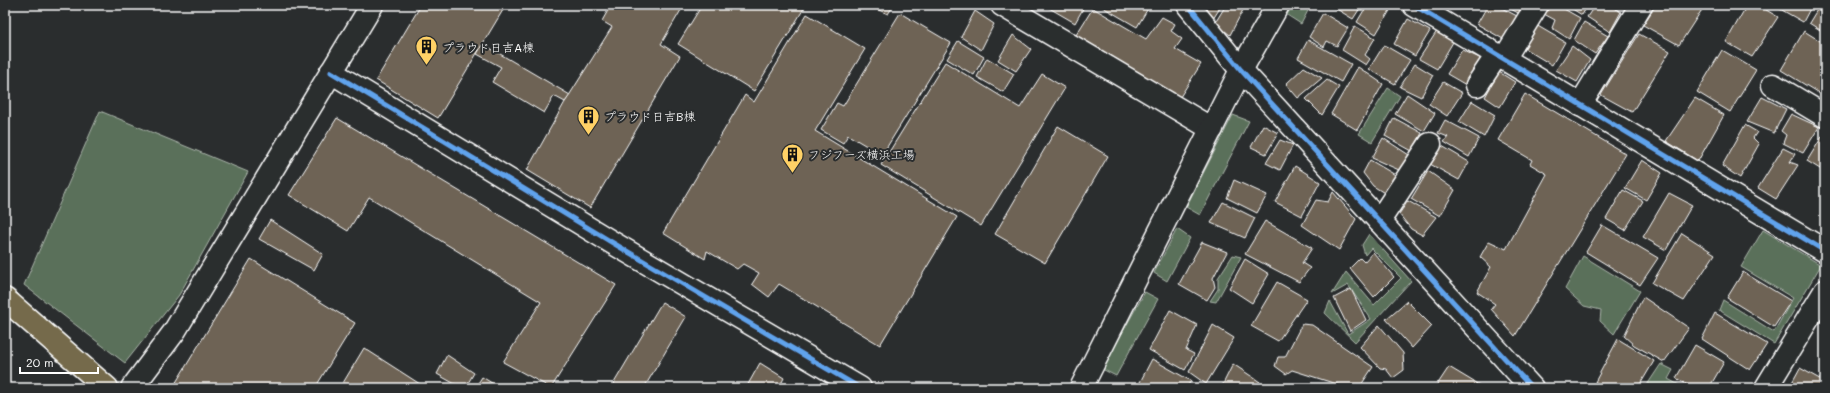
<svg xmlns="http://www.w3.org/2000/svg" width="1830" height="393" font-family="Mali,'Klee One',sans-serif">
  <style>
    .green { fill: #5a6f5a; stroke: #acb7ac }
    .building { fill: #6e6355; stroke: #fff }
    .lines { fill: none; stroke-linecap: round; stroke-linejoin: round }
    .minor-casing { stroke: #fff; stroke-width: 25 }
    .major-casing { stroke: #fff; stroke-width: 25 }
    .minor { stroke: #2a2d2e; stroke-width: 22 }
    .major { stroke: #756b4b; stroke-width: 22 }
    .cycleway-casing { stroke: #2a2d2e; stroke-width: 8 }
    .cycleway { stroke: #60a3ed; stroke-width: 5 }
    .labels { text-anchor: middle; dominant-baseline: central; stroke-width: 4; stroke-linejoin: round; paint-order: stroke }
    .poi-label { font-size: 12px; fill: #fff; stroke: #2a2d2e; text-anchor: start }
  </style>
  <rect width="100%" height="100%" fill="#2a2d2e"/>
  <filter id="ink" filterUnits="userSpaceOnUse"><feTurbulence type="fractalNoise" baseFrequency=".025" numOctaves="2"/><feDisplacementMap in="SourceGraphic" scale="8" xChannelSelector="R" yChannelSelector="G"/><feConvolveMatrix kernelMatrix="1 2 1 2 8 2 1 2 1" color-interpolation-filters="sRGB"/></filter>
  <g filter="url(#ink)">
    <g class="green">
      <polygon points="1292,5 1311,5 1301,24 1287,15"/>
      <polygon points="1388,88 1400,96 1372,142 1359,134"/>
      <polygon points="100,111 248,172 179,295 125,363 24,285"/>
      <polygon points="1233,115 1249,121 1200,215 1186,207"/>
      <polygon points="1177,229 1190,238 1167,281 1154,273"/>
      <polygon points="1763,230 1821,265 1774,344 1719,310 1723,300 1774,332 1793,298 1741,267"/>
      <polygon points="1369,234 1411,281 1355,342 1325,313 1330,301 1348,334 1371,319 1348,285 1332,294 1346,272 1374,305 1401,278 1371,248 1365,255 1362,245"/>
      <polygon points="1233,255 1241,257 1216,302 1210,301 1218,289 1218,278"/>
      <polygon points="1583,256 1640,291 1614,334 1600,321 1601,310 1584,306 1565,289"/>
      <polygon points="1145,292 1158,299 1116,376 1102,369"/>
      <polygon points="1661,364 1673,370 1668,379 1679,385 1677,388 1652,388 1647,385"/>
    </g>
    <g class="building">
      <polygon points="421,5 506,5 438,118 376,80"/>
      <polygon points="611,5 684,5 661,44 680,56 590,208 527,170 565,102 612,27 602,21"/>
      <polygon points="702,5 806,5 754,91 678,44"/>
      <polygon points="875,5 894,5 888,14 874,8"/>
      <polygon points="1044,5 1085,5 1075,23"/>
      <polygon points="1099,5 1150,5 1137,27"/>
      <polygon points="1203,5 1222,5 1213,19"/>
      <polygon points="1226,5 1236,5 1244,8 1230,35 1215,23"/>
      <polygon points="1330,5 1362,5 1353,19"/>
      <polygon points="1367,5 1389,5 1392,7 1376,34 1357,22"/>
      <polygon points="1488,5 1496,5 1517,16 1503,39 1477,24"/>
      <polygon points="1503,5 1525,5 1520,14"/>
      <polygon points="1551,5 1557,5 1580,18 1569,39 1552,28 1555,20 1544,14"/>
      <polygon points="1566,5 1588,5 1582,15"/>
      <polygon points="1595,5 1609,5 1621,12 1610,32 1587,17"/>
      <polygon points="1656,5 1705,5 1679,45 1643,25"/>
      <polygon points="1747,5 1758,5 1778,17 1752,57 1726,42"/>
      <polygon points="1773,5 1812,5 1803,22"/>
      <polygon points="1820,5 1825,5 1825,33 1809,23"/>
      <polygon points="1093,8 1146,39 1162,17 1175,24 1171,31 1182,39 1175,49 1201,64 1180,97 1076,35"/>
      <polygon points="975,11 994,24 981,50 961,37"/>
      <polygon points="900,13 951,43 882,155 848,135 843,143 821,130 837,103 843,106"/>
      <polygon points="1323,13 1348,28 1337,46 1327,41 1324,47 1309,37"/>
      <polygon points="807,14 865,49 815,131 957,217 880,345 779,284 769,297 752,284 759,273 743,264 737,269 707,251 705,259 663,233 745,95 754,102"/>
      <polygon points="1408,19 1430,31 1415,56 1394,44"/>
      <polygon points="1584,22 1608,36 1595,54 1574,40"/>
      <polygon points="1536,25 1565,42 1552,65 1522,47"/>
      <polygon points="1355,26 1375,38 1365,55 1370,59 1366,65 1342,50"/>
      <polygon points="1437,31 1453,42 1437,69 1419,59"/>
      <polygon points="1804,31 1825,44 1825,97 1781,70"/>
      <polygon points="1639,34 1670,51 1632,112 1601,95"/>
      <polygon points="1013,35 1031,49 1016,71 998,60"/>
      <polygon points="1308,40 1351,64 1341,82 1298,58"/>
      <polygon points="958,41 984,57 974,75 947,59"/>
      <polygon points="483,44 570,95 565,102 554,96 544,113 492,82 501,67 477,54"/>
      <polygon points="1384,45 1410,60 1395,84 1369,69"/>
      <polygon points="1572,46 1590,60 1577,82 1556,70"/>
      <polygon points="1462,50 1482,59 1466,85 1447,74"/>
      <polygon points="1722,50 1756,70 1730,112 1697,92"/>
      <polygon points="987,58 1014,74 1003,92 977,77"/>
      <polygon points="945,62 1020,108 1042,74 1065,88 981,226 881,165"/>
      <polygon points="1415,64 1433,75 1421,97 1400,87"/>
      <polygon points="1304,67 1322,78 1298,98 1286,84"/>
      <polygon points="1358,67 1383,84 1357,130 1331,114"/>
      <polygon points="1499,72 1515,82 1500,107 1485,97"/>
      <polygon points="1327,80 1339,87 1322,115 1306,99"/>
      <polygon points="1443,82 1462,93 1447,116 1429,104"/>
      <polygon points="1407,94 1435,113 1424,131 1395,114"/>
      <polygon points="1525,94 1626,154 1515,336 1491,309 1495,304 1477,292 1491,267 1480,257 1489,241 1506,249 1547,174 1530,164 1532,160 1498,140"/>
      <polygon points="1762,97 1786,109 1774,133 1747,122"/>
      <polygon points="1695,98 1724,115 1698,161 1666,141"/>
      <polygon points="1472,101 1495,115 1484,137 1459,122"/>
      <polygon points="1791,114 1819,127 1803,153 1783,143 1786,135 1781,131"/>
      <polygon points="337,118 616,285 551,388 503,362 541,302 369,197 348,231 289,195"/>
      <polygon points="1394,118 1422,133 1412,151 1385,136"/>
      <polygon points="1445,120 1479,138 1469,157 1444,142 1448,137 1438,133"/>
      <polygon points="1263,125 1278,133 1266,154 1251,147"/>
      <polygon points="1745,125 1757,132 1753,138 1759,144 1740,178 1722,166"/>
      <polygon points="1058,126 1108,156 1045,263 995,234"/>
      <polygon points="1823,135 1825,136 1825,172 1807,161"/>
      <polygon points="1383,138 1409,155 1399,170 1372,158"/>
      <polygon points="1280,140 1293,145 1280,170 1266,163"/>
      <polygon points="1442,146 1469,162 1459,180 1430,164"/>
      <polygon points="1783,148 1795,154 1790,162 1798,165 1776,199 1758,188"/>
      <polygon points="1370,160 1397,176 1386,194 1373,186 1363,173"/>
      <polygon points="1642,160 1662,173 1646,200 1625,188"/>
      <polygon points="1295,166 1320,182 1302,216 1275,202"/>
      <polygon points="1428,171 1455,190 1440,216 1411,199"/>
      <polygon points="1234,180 1267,195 1257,213 1227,198"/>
      <polygon points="1623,190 1643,201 1625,230 1606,219"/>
      <polygon points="1333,192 1356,219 1339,250 1302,225 1316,200 1328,202"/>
      <polygon points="1669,193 1692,205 1666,250 1643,237"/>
      <polygon points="1408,201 1436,217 1422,235 1411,229 1399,214"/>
      <polygon points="1223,202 1255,218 1245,238 1211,223"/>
      <polygon points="270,220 323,254 314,270 259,239"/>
      <polygon points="1265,221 1312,248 1302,263 1310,268 1299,282 1245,254"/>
      <polygon points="1602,225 1658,258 1640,285 1586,252"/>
      <polygon points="1682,233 1715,254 1684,301 1652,283"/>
      <polygon points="1202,242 1227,252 1213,278 1215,287 1207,300 1179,284"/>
      <polygon points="1373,252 1394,277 1374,297 1350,268 1360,258 1364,262"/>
      <polygon points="251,259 355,323 315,388 181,388 175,384"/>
      <polygon points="1245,259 1269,274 1252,303 1229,288"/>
      <polygon points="1743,272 1791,301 1774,327 1727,298"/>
      <polygon points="1277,282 1307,299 1278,341 1251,326"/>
      <polygon points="1351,289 1366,320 1350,331 1334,298"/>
      <polygon points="1643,297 1689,328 1664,362 1634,345 1624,336"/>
      <polygon points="1407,301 1432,326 1412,348 1386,319"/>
      <polygon points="662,302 686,317 644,388 611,388"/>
      <polygon points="1170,310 1197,325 1186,350 1194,354 1185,370 1149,350"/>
      <polygon points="1715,313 1767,344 1750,370 1702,339"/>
      <polygon points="1302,324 1312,325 1373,367 1359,388 1349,388 1292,370 1286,374 1275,366 1278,357 1285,357"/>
      <polygon points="1213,325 1234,338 1206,384 1189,372"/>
      <polygon points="1379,325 1403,353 1404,370 1393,378 1386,369 1380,368 1360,347"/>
      <polygon points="1618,339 1654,361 1638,388 1606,388 1595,382"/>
      <polygon points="1695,345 1724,362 1709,388 1693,388 1676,378"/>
      <polygon points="364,348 423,386 421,388 340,388"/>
      <polygon points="447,355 474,373 465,388 462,388 437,374"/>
      <polygon points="1152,359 1191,381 1186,388 1142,388 1138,386"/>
      <polygon points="760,363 784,378 779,388 746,388"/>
      <polygon points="1233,364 1260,382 1256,388 1221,388"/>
      <polygon points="1449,367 1484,388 1435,388"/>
      <polygon points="1800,368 1825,382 1825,388 1789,388"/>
      <polygon points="482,377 500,388 475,388"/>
    </g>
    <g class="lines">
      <defs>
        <g id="minor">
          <polyline points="1002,5 1212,129"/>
          <polyline points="1188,5 1241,70 1532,388"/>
          <polyline points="1414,5 1825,251"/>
          <polyline points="1504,59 1537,5"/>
          <polyline points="331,72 613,243 860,388"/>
          <polyline points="1477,85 1497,55"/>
          <polyline points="1773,85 1825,116"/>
          <polyline points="1580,105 1641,5"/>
          <polyline points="1379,221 1430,144"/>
          <polyline points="132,388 174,332 372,5"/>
          <polyline points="1081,388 1241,70 1278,5"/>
          <polyline points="1766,388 1825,291"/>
        </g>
        <polyline id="major" points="5,299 107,388"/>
      </defs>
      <use href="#minor" class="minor-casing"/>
      <use href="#major" class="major-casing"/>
      <use href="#minor" class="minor"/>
      <use href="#major" class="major"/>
      <defs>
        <g id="cycleway">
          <polyline points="1188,5 1241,70 1532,388"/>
          <polyline points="1414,5 1825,251"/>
          <polyline points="331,72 613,243 860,388"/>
        </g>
      </defs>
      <use href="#cycleway" class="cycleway-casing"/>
      <use href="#cycleway" class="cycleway"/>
    </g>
  </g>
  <defs>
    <symbol id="building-pin" viewBox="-11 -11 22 30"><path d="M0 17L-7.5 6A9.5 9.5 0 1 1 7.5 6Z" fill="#ffd166" stroke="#2a2d2e"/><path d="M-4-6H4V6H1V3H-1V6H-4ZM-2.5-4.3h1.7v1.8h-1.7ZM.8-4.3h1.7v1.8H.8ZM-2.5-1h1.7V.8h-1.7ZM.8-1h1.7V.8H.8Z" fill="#111"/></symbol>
  </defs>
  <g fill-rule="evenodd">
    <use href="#building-pin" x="414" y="34" width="25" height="34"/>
    <use href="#building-pin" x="576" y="104" width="25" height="34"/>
    <use href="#building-pin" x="780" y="142" width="25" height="34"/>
  </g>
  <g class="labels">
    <g class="poi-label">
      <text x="442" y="47">プラウド日吉A棟</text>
      <text x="604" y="116">プラウド日吉B棟</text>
      <text x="808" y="154">フジフーズ横浜工場</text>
    </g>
  </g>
  <rect width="1830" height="393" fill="none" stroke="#2a2d2e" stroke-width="20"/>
  <rect x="10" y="10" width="1810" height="373" fill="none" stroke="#fff" stroke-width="1.5" filter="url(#ink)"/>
  <path d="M20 367v6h78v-6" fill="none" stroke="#ffffff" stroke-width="2"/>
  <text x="26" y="367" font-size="12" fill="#ffffff" stroke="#2a2d2e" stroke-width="3" paint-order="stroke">20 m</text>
</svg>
